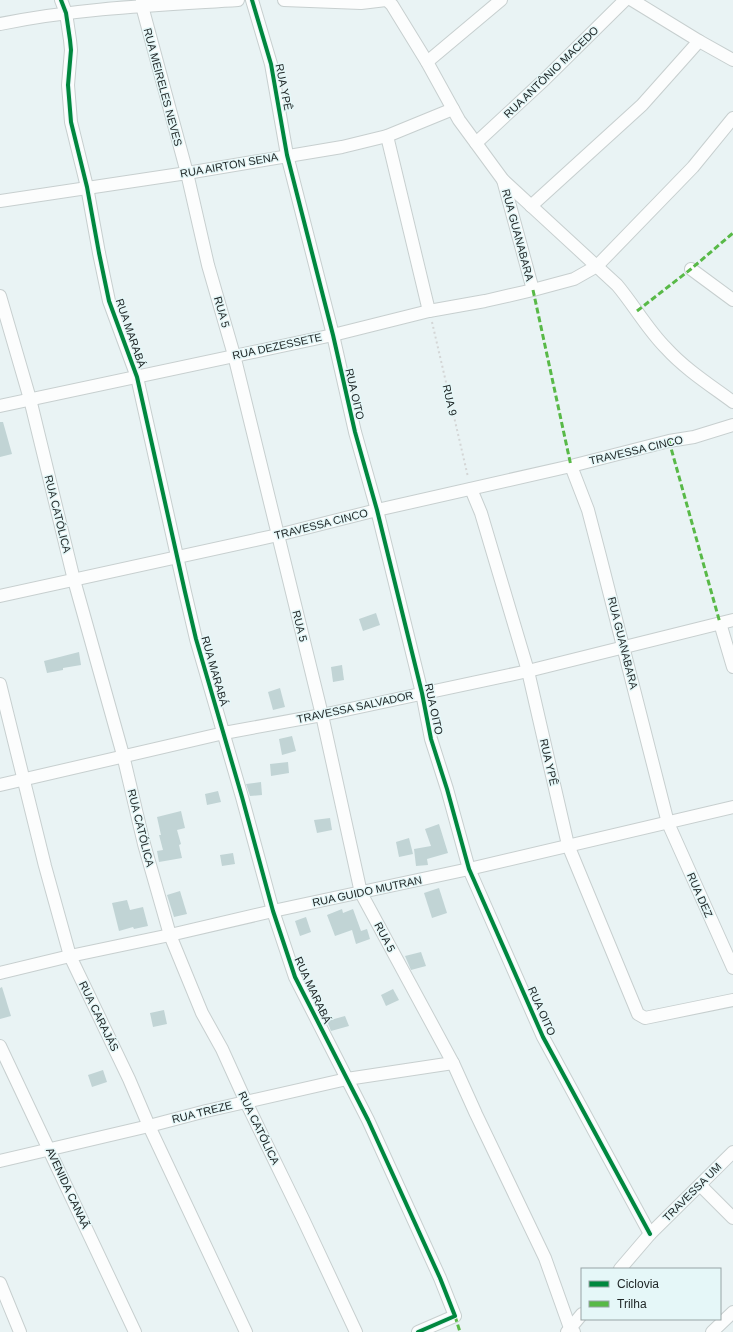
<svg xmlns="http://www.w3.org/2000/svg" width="733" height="1332" font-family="Arial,sans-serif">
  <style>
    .building { fill: #c1d4d5 }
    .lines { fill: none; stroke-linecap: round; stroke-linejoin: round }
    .street-casing { stroke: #c7cfcf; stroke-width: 14 }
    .path { stroke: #d4d6d6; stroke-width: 2; stroke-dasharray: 2 3; stroke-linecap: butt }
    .street { stroke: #fcfdfd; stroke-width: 12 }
    .quiet { stroke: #58b947; stroke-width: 3; stroke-dasharray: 6 3; stroke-linecap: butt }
    .cycleway-casing { stroke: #e5f7f8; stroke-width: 6 }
    .cycleway { stroke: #00873e; stroke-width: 4 }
    .labels { text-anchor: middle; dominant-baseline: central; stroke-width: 3; stroke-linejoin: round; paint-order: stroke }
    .street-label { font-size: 11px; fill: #212828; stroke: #e5f7f8 }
  </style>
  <rect width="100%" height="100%" fill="#e9f3f4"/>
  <g class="building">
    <polygon points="0,422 3,422 12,454 0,457"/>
    <polygon points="376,613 380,625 363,631 359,619"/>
    <polygon points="79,652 81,665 63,668 63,670 47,673 44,661"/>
    <polygon points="342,665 344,680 333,682 331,667"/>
    <polygon points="280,688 285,707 273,710 268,692"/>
    <polygon points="292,736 296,751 282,755 279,739"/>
    <polygon points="288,762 289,773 271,776 270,764"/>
    <polygon points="261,782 262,795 250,796 246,784"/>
    <polygon points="218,791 221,802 207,805 205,794"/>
    <polygon points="181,811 185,828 177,830 181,844 179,845 182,858 159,862 157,851 163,850 159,835 161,835 157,817"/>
    <polygon points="330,818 332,830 317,833 314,820"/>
    <polygon points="439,824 448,853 427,859 428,865 416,866 414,849 431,846 425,829"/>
    <polygon points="409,838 413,854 399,857 396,842"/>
    <polygon points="233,853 235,864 222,866 220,855"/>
    <polygon points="439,888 447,913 432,918 424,893"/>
    <polygon points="180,891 187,914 174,917 167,895"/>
    <polygon points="127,900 130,910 143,907 148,926 134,929 133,927 119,931 112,903"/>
    <polygon points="342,909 343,913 353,909 361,931 367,929 370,939 356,944 352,930 335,936 327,915"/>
    <polygon points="306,917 311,932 300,936 295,921"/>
    <polygon points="421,952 426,966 411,970 405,956"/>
    <polygon points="2,987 11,1016 0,1019 0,988"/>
    <polygon points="393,989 399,1000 386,1006 381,995"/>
    <polygon points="164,1010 167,1024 153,1027 150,1013"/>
    <polygon points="345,1016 349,1026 331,1031 327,1021"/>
    <polygon points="103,1070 107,1082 92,1087 88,1075"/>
  </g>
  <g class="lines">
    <defs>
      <g id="street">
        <polyline points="61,0 66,13 70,40 71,50 68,85 71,122 87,187 99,253 109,301 137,377 185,592 196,639 242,797 273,911 295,977 368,1120 440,1278 455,1316 418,1332"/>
        <polyline points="142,0 142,6 187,173 208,265 234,355 322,715 361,893 453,1063 476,1114 545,1258 570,1328 574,1332"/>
        <polyline points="252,0 271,64 287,155 333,335 355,432 377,510 422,693 431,739 447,789 469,869 543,1037 650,1234"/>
        <polyline points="284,0 361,3 386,0"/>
        <path d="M387 0 392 5 427 62 459 120 503 180 617 285C634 305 647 329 666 348 685 369 710 385 733 402"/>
        <polyline points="632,0 699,41 733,60"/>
        <path d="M0 24C78 8 159 5 238 0"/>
        <polyline points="427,62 501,0"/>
        <polyline points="387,136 429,311"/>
        <polyline points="476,143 545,79 625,0"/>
        <polyline points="503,180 533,290"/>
        <polyline points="0,201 187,173 342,147 387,136 453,109"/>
        <polyline points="531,206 642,105 699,41"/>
        <polyline points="691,269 733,300"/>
        <polyline points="0,296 30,399 74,580 123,755 144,844 170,935 202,1013 222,1049 246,1102 303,1219 356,1332"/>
        <polyline points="0,406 333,335 429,311 485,301 533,290 574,279 597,266 693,167 733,118"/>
        <polyline points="571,466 588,510 600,556 668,823 733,968"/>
        <polyline points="471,489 481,513 528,671 568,845 638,1014 645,1018 733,1000"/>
        <polyline points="0,596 278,535 377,510 571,466 669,441 694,437 733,425"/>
        <polyline points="720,623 733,667"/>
        <polyline points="0,684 45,866 70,956 129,1079 149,1126 246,1332"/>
        <polyline points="0,785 224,733 322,715 528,671 733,620"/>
        <polyline points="0,973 70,956 170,935 273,911 469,869 733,807"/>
        <polyline points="0,1046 135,1332"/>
        <polyline points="0,1161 149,1126 206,1111 347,1079 453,1063"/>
        <polyline points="700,1185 733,1218"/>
        <polyline points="620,1269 650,1234 733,1152"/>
        <polyline points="0,1283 20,1332"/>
        <polyline points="567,1332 582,1314"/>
        <polyline points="712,1332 733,1312"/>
      </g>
    </defs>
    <use href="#street" class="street-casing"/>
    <polyline class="path" points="432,322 468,477"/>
    <use href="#street" class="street"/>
    <g class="quiet">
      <polyline points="533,290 571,466"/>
      <polyline points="637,311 691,269 733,233"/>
      <polyline points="669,441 720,623"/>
      <polyline points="455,1316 460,1332"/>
    </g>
    <defs>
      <g id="cycleway">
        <polyline points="61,0 66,13 70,40 71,50 68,85 71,122 87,187 99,253 109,301 137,377 185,592 196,639 242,797 273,911 295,977 368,1120 440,1278 455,1316 418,1332"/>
        <polyline points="252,0 271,64 287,155 333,335 355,432 377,510 422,693 431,739 447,789 469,869 543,1037 650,1234"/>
      </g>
    </defs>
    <use href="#cycleway" class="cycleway-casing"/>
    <use href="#cycleway" class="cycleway"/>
  </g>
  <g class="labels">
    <g class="street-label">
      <text transform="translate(551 72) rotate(-44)">RUA ANTÔNIO MACEDO</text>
      <text transform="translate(163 87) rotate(75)">RUA MEIRELES NEVES</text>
      <text transform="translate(284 87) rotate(79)">RUA YPÊ</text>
      <text transform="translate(229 165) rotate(-10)">RUA AIRTON SENA</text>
      <text transform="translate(518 235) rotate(75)">RUA GUANABARA</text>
      <text transform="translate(222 312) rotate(74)">RUA 5</text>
      <text transform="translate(131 333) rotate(71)">RUA MARABÁ</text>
      <text transform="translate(277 346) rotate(-12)">RUA DEZESSETE</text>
      <text transform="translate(355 394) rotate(77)">RUA OITO</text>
      <text transform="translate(450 400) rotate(77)">RUA 9</text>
      <text transform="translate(636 450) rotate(-13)">TRAVESSA CINCO</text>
      <text transform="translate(58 514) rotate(76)">RUA CATÓLICA</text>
      <text transform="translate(321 524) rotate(-14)">TRAVESSA CINCO</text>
      <text transform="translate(300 626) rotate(76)">RUA 5</text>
      <text transform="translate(623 643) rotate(76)">RUA GUANABARA</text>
      <text transform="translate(215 671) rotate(74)">RUA MARABÁ</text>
      <text transform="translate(355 707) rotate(-12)">TRAVESSA SALVADOR</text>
      <text transform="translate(434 709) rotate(78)">RUA OITO</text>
      <text transform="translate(549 762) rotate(77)">RUA YPÊ</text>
      <text transform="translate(141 828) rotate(76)">RUA CATÓLICA</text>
      <text transform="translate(367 891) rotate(-12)">RUA GUIDO MUTRAN</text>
      <text transform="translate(700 895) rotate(66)">RUA DEZ</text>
      <text transform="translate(385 937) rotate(62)">RUA 5</text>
      <text transform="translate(313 990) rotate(65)">RUA MARABÁ</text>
      <text transform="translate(542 1011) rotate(66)">RUA OITO</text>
      <text transform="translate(99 1016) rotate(64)">RUA CARAJÁS</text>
      <text transform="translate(202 1112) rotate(-14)">RUA TREZE</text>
      <text transform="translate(259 1128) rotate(64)">RUA CATÓLICA</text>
      <text transform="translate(68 1188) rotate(65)">AVENIDA CANAÃ</text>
      <text transform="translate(692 1192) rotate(-45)">TRAVESSA UM</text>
    </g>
  </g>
  <rect x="581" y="1268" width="140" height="52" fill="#e5f7f8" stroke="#97a4a5"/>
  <rect x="589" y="1281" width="20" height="6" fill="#00873e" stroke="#97a4a5"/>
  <text x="617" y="1288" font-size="12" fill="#212828">Ciclovia</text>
  <rect x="589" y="1301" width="20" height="6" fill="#58b947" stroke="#97a4a5"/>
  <text x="617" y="1308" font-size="12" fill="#212828">Trilha</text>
</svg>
